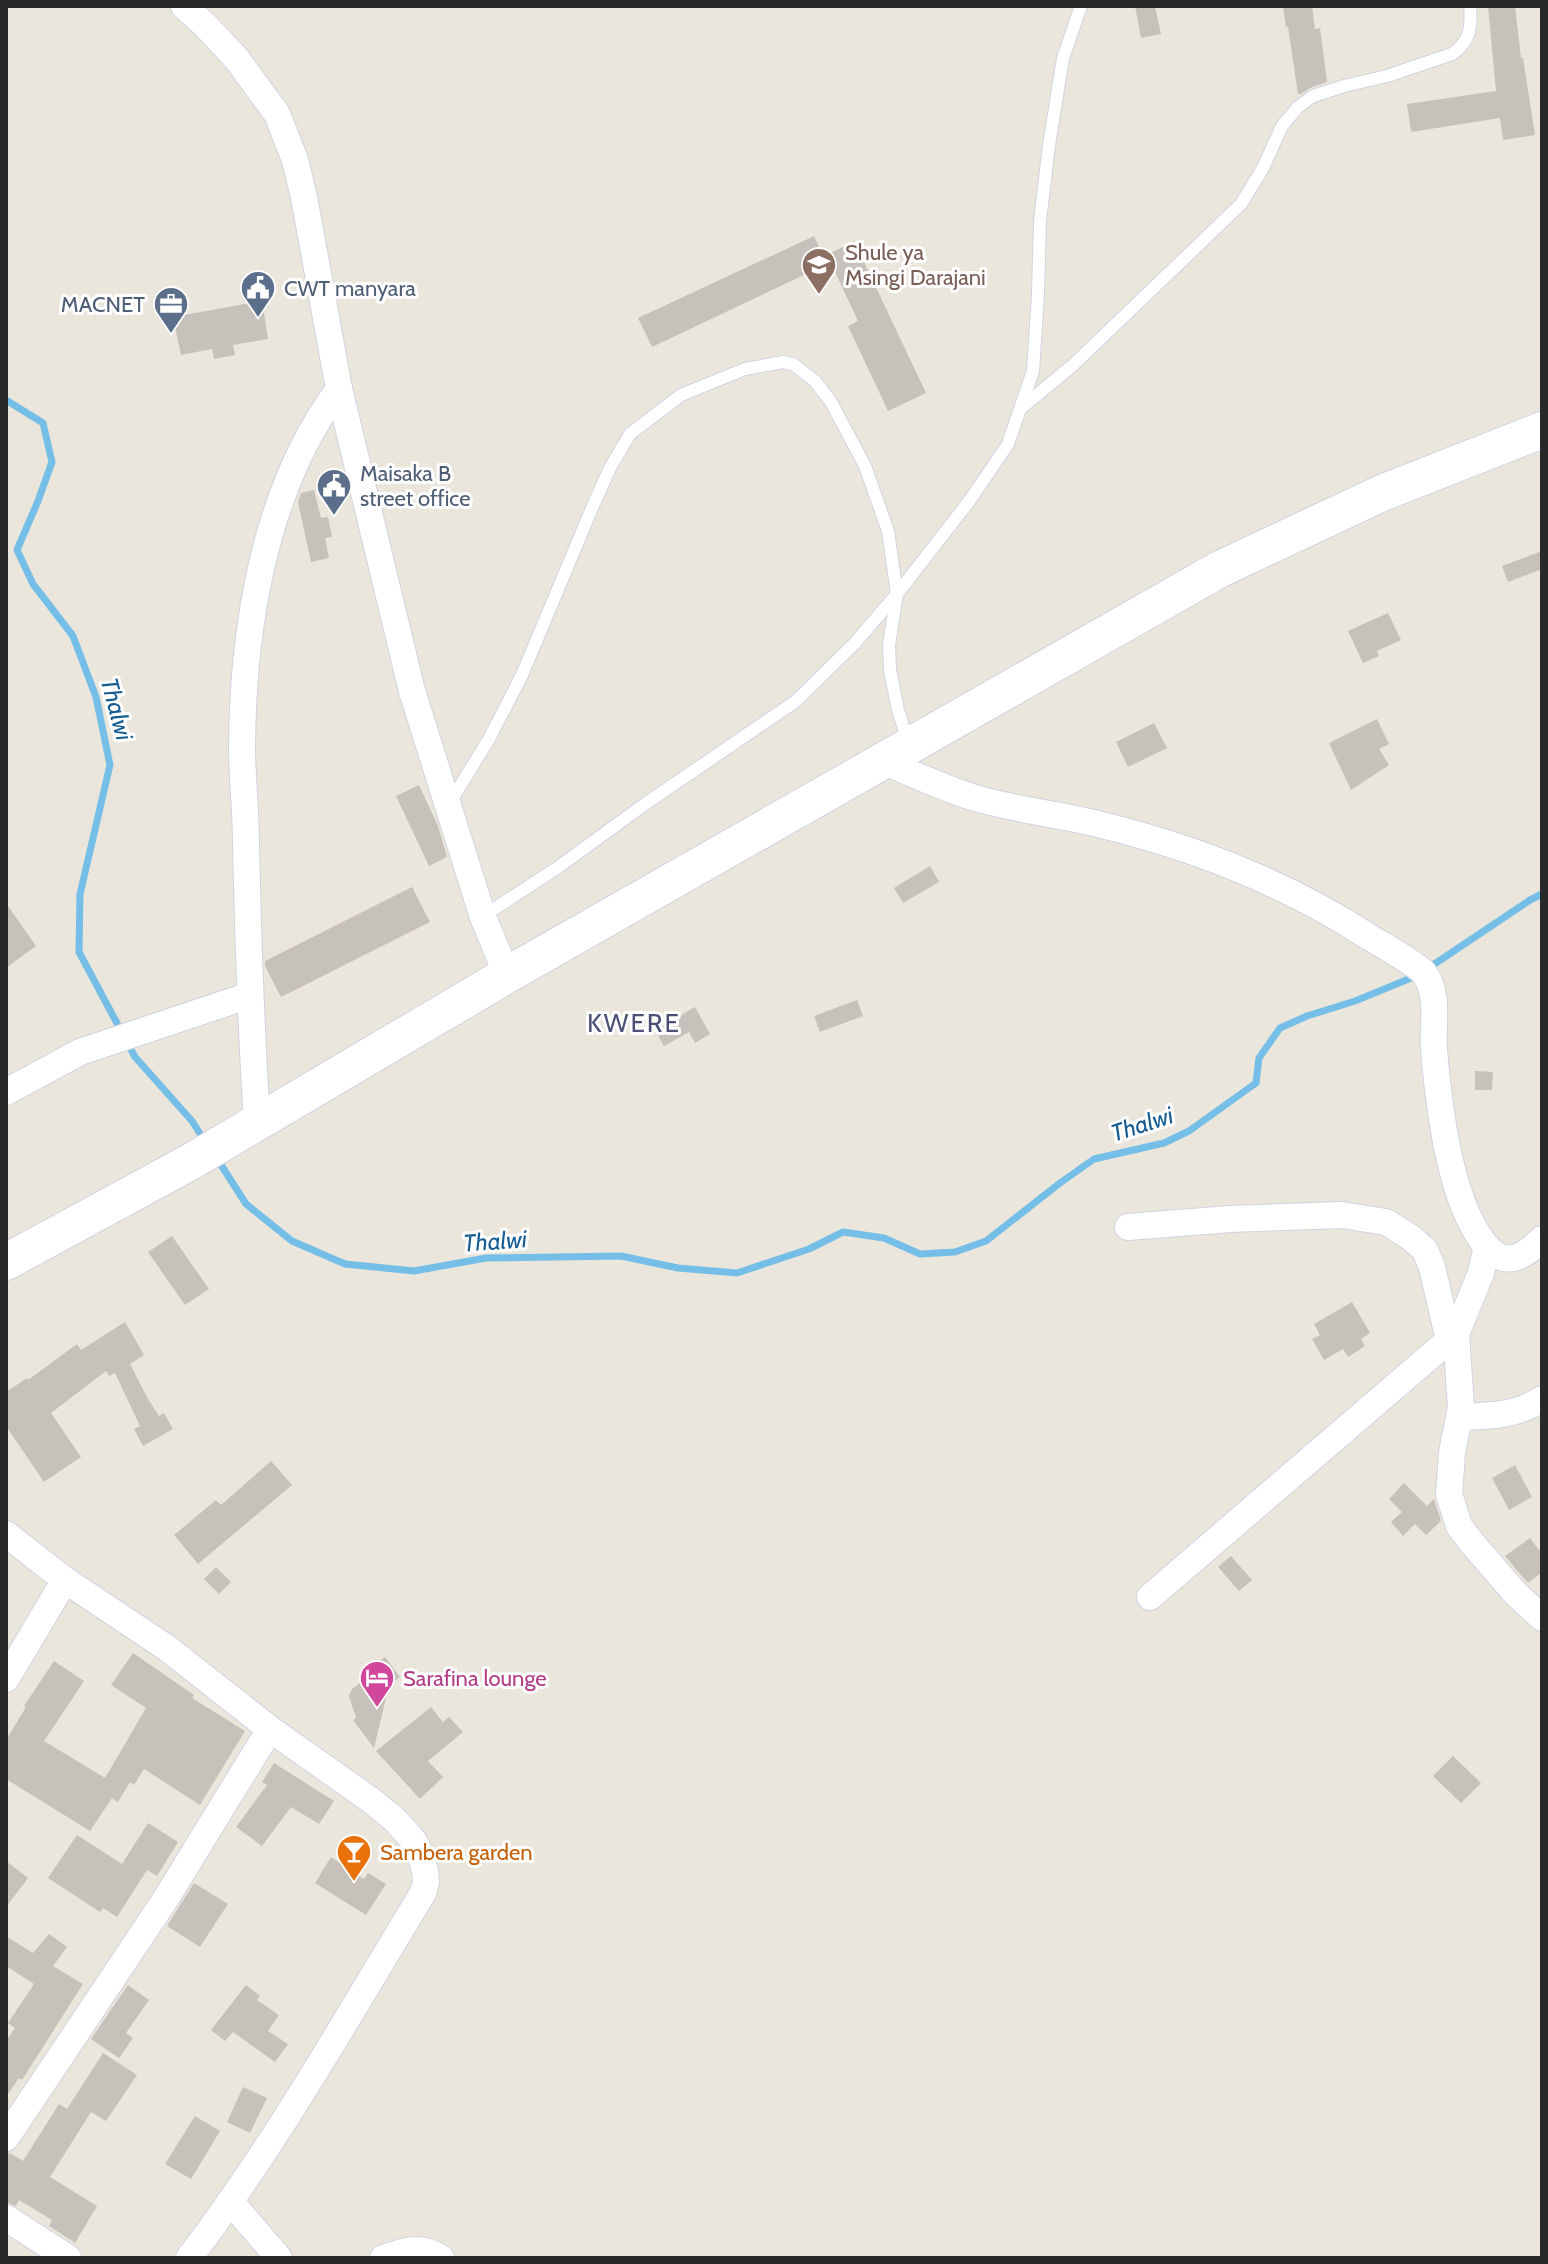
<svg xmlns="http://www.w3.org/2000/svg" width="1548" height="2264" font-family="Cabin,sans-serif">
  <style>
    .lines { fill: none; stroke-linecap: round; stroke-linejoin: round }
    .stream { stroke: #74bee7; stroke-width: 7 }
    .building { fill: #c6c2bb }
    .lane-casing { stroke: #d1d3e1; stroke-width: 14 }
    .street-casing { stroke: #d1d3e1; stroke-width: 28 }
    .secondary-casing { stroke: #d1d3e1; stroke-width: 38 }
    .lane { stroke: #fff; stroke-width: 12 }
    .street { stroke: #fff; stroke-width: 26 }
    .secondary { stroke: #fff; stroke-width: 36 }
    .labels { text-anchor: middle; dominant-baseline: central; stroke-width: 6; stroke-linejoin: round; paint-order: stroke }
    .education-label { font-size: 22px; fill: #785e54; stroke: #fff; text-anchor: start }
    .service-label { font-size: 22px; fill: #4e5e75; stroke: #fff; text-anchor: start }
    .hotel-label { font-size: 22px; fill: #b23c85; stroke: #fff; text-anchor: start }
    .food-label { font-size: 22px; fill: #c56008; stroke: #fff; text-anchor: start }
    .water-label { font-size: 24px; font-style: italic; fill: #155c92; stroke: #fff }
    .quarter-label { font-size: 26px; letter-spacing: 2px; fill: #4c5077; stroke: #fff }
  </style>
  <rect width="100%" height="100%" fill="#ebe6dc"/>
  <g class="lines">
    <g class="stream">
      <polyline points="6,400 43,423 52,462 38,501 17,550 33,584 73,636 96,697 110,765 80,894 79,952 135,1057 192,1121 204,1140"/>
      <polyline points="1427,969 1530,900 1542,894"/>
      <polyline points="216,1157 246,1204 292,1241 345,1264 414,1271 486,1258 621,1256 678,1268 737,1273 809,1249 843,1232 884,1238 920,1254 955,1252 986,1241 1060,1183 1094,1159 1164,1143 1189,1131 1256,1083 1259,1058 1280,1028 1307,1016 1355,1001 1416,976"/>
    </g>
  </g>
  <g class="building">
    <polygon points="1135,6 1155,6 1161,34 1141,38"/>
    <polygon points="1283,6 1312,6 1315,29 1320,28 1327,82 1310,88 1301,94 1298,94 1288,27 1286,27"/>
    <polygon points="1488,6 1515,6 1521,58 1523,58 1535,135 1503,140 1500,118 1411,132 1407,104 1496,91"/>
    <polygon points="814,236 827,264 652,347 638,318"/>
    <polygon points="854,241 926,393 888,411 848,326 858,321 827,255"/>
    <polygon points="262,301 268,339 233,345 235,355 214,359 212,349 181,355 173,317"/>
    <polygon points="314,490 321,518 328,517 332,537 325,538 329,558 311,562 298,502 301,493"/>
    <polygon points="1542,551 1542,569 1508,582 1502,566"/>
    <polygon points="1388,613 1401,640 1377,651 1379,656 1363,663 1348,631"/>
    <polygon points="1377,719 1389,744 1379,749 1389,765 1351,790 1329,743"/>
    <polygon points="1154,723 1167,748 1128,767 1116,742"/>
    <polygon points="419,785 438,826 447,857 429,866 396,796"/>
    <polygon points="930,866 939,882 903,903 894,888"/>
    <polygon points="412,887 430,922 281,997 265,966 265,961"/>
    <polygon points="6,903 36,946 6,968"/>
    <polygon points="857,1000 863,1016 820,1032 814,1016"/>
    <polygon points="695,1007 710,1034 695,1043 689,1032 664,1046 655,1030"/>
    <polygon points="1475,1071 1493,1072 1492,1090 1475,1090"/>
    <polygon points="172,1236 209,1289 185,1305 148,1252"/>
    <polygon points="1352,1302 1370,1333 1361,1339 1365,1346 1348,1357 1343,1349 1324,1360 1312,1339 1320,1335 1314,1324"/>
    <polygon points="125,1322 144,1355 130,1364 148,1399 159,1416 164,1413 173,1429 143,1446 134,1429 140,1426 115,1373 109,1376 106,1371 51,1413 81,1457 44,1482 6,1426 6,1392 27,1378 28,1380 77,1344 81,1350"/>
    <polygon points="271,1461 292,1485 198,1564 174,1535 216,1500 221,1505"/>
    <polygon points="1515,1465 1532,1497 1509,1510 1492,1478"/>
    <polygon points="1404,1483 1427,1506 1434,1499 1441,1521 1426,1535 1415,1524 1403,1536 1391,1522 1402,1512 1389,1499"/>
    <polygon points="1530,1538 1542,1554 1542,1572 1528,1583 1505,1556"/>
    <polygon points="1231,1556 1252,1580 1239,1591 1218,1567"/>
    <polygon points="216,1567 231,1582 219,1594 204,1579"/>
    <polygon points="133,1653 194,1695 192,1698 245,1731 200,1805 144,1769 134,1785 130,1782 118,1802 112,1798 90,1831 6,1779 6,1740 26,1707 24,1706 54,1661 84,1681 44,1741 105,1778 146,1708 111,1685"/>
    <polygon points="385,1657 400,1677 389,1685 374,1748 353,1720 356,1718 349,1696 352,1689 368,1677 364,1672"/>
    <polygon points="431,1707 443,1722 449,1717 463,1732 428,1761 443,1777 420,1799 376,1751"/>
    <polygon points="1453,1756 1481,1783 1461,1803 1433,1776"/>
    <polygon points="274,1763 334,1801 319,1824 291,1807 262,1846 236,1827 267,1785 262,1782"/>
    <polygon points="148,1823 178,1842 157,1876 147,1870 117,1917 103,1908 100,1912 48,1878 77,1835 122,1864"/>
    <polygon points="331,1857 364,1879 368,1873 386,1884 366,1915 315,1883"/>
    <polygon points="6,1861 28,1878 6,1907"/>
    <polygon points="194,1883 228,1904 200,1947 167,1926"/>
    <polygon points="49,1934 67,1947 53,1966 83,1984 22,2080 19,2078 6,2097 6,2041 15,2028 8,2023 34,1984 6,1966 6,1936 33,1953"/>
    <polygon points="128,1985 149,2000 126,2033 133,2038 119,2058 91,2039"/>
    <polygon points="246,1985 260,1996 257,2000 279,2015 268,2031 288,2044 275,2062 233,2032 225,2041 211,2030"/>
    <polygon points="103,2053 137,2075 106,2121 91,2112 50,2177 97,2206 75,2243 49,2226 52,2220 19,2200 16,2206 6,2202 6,2154 10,2153 23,2161 59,2104 67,2109"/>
    <polygon points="243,2087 267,2098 250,2133 227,2122"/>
    <polygon points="195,2116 220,2131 191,2179 165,2164"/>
  </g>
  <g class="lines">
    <defs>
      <g id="lane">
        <path d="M1021 408 1072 366 1241 204 1263 168 1282 126 1298 107 1313 96 1344 86 1387 76 1452 54C1470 42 1472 26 1470 6"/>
        <polyline points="449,804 489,739 522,675 592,508 610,468 630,434 681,395 745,369 783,362 793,364 815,381 831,402 865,466 888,531 897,594 889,645 890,670 898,710 908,742"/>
        <polyline points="483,916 557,868 645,804 796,701 854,644 897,594 970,500 1008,444 1033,371 1038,295 1040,221 1049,145 1063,58 1081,6"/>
      </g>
      <g id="street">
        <polyline points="184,6 205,25 236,58 277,114 295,160 304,197 339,389 412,691 483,917 507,975"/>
        <path d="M882 761C911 773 941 787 972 797 1014 810 1059 814 1102 825 1195 848 1288 884 1369 937 1382 945 1415 963 1424 973 1440 994 1432 1026 1434 1050 1439 1107 1449 1196 1483 1242 1503 1269 1522 1259 1542 1239"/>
        <polyline points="6,1092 80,1052 250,995"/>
        <path d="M257 1121C251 1029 248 936 246 843 246 811 242 778 242 746 243 625 265 488 339 389"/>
        <polyline points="1128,1227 1230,1219 1342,1215 1386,1222 1410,1237 1425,1250 1432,1267 1449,1340"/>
        <polyline points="1487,1247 1481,1273 1456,1334 1461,1407 1452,1453 1449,1494 1459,1526 1472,1543 1516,1594 1542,1618"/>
        <path d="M1459 1417C1489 1416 1516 1416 1542 1399"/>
        <path d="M6 1534 65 1580 167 1648 270 1729 372 1801 395 1820 413 1840 420 1853 425 1871 426 1882 423 1893C348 2016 276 2144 189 2258"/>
        <polyline points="1150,1597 1456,1334"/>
        <polyline points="6,1679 65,1580"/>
        <polyline points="6,2138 165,1900 270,1729"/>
        <polyline points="230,2201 279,2258"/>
        <polyline points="6,2218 68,2258"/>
        <path d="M383 2258C404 2251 421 2244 441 2258"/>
      </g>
      <polyline id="secondary" points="6,1262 192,1161 507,975 1220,569 1382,493 1542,430"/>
    </defs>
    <use href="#lane" class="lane-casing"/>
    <use href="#street" class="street-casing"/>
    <use href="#secondary" class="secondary-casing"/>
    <use href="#lane" class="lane"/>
    <use href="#street" class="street"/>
    <use href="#secondary" class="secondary"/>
  </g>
  <defs>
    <symbol id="school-pin" viewBox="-11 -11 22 30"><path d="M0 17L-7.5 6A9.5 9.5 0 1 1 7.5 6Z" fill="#8d6e63" stroke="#fff"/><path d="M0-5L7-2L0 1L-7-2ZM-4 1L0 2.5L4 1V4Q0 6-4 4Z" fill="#fff"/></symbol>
    <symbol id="civic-pin" viewBox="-11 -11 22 30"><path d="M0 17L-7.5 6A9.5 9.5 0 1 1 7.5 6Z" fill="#5c6f8a" stroke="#fff"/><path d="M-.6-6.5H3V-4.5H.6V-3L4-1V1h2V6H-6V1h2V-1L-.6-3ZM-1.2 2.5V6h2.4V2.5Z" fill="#fff"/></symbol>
    <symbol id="office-pin" viewBox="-11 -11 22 30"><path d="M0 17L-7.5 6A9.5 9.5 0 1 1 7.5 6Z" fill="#5c6f8a" stroke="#fff"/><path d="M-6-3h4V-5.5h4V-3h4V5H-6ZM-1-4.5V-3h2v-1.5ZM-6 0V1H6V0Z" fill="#fff"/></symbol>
    <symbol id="hotel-pin" viewBox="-11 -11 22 30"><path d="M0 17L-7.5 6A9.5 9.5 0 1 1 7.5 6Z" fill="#d1479c" stroke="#fff"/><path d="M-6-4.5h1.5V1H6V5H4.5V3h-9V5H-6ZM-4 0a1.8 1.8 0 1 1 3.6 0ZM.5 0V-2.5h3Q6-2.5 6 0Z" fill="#fff"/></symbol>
    <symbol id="bar-pin" viewBox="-11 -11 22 30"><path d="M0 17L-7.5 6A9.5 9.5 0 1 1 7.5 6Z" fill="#e8710a" stroke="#fff"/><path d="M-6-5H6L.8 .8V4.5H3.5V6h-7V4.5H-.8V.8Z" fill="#fff"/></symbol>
  </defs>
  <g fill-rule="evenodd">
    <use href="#school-pin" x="799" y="245" width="40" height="54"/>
    <use href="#civic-pin" x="238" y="268" width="40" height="54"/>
    <use href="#office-pin" x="151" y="284" width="40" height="54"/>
    <use href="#civic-pin" x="314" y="466" width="40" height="54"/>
    <use href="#hotel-pin" x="357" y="1658" width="40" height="54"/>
    <use href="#bar-pin" x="334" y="1832" width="40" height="54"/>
  </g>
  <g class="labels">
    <g class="education-label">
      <text x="845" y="252">Shule ya<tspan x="845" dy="25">Msingi Darajani</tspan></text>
    </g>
    <g class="service-label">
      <text x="284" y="288">CWT manyara</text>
      <text x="145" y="304" text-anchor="end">MACNET</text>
      <text x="360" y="473">Maisaka B<tspan x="360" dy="25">street office</tspan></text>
    </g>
    <g class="hotel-label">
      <text x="403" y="1678">Sarafina lounge</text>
    </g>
    <g class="food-label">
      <text x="380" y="1852">Sambera garden</text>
    </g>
    <g class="water-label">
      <text transform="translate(117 709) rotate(75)">Thalwi</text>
      <text transform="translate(1142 1124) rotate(-18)">Thalwi</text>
      <text transform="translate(495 1241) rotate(-4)">Thalwi</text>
    </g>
    <g class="quarter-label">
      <text x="634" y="1023">KWERE</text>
    </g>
  </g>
  <rect width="1548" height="2264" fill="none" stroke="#292929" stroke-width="16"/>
</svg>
